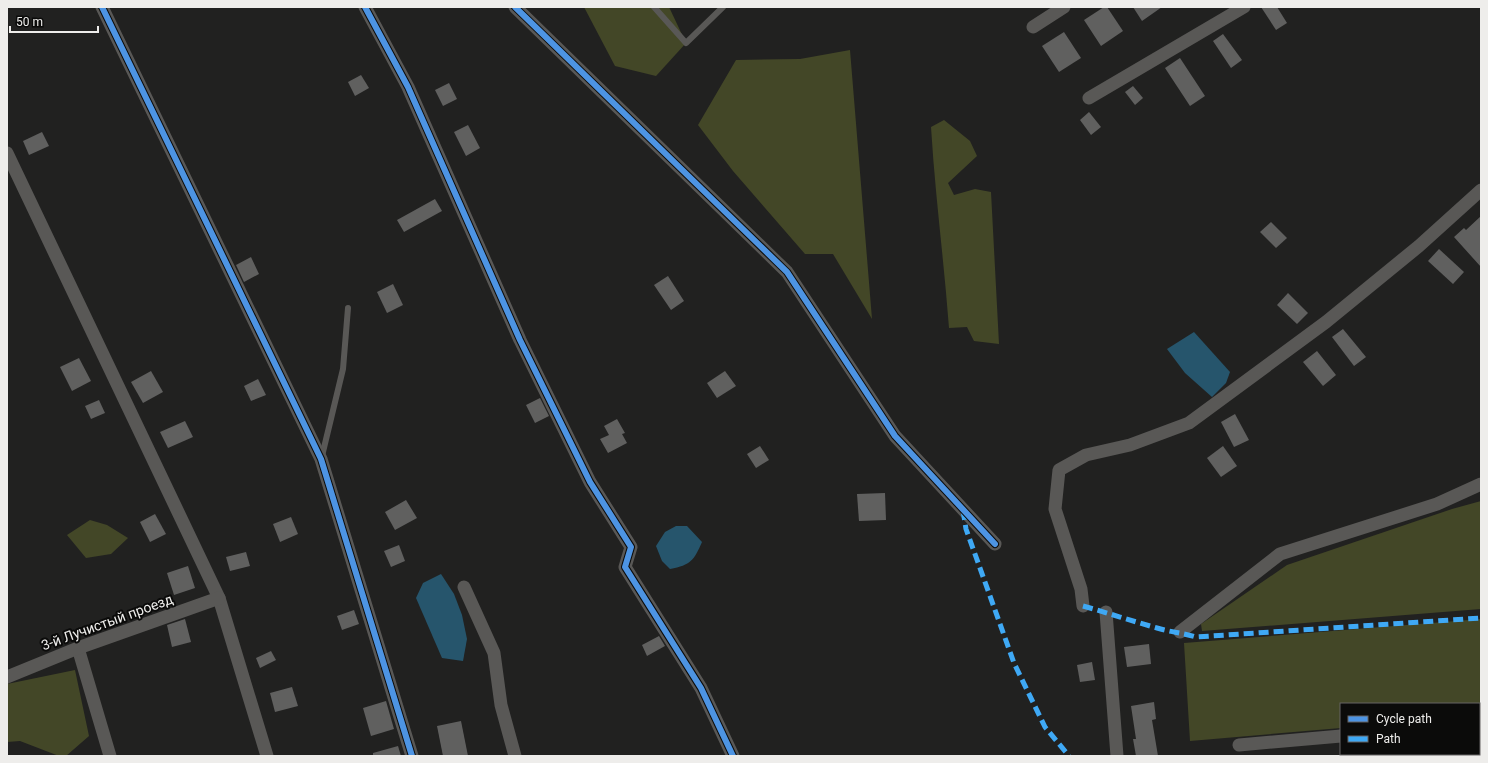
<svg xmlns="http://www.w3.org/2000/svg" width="1488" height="763" font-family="Roboto,sans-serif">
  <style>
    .green { fill: #434727 }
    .water { fill: #26556c }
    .building { fill: #60605f }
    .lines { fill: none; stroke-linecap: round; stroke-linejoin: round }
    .service { stroke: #595856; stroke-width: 6 }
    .minor { stroke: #595856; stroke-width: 13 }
    .quiet { stroke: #3fa9f5; stroke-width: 5; stroke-dasharray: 10 5; stroke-linecap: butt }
    .cycleway-casing { stroke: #0b0b0a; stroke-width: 8 }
    .cycleway { stroke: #4d94e3; stroke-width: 6 }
    .labels { text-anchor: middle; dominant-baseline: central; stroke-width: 4; stroke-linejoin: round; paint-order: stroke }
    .street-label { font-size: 14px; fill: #eeedeb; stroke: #0b0b0a }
  </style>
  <rect width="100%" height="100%" fill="#212120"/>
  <g class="green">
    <polygon points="584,7 669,7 686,43 656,76 615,66"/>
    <polygon points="850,50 872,319 833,254 805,254 733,171 698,125 736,60 800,59"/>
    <path d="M944 120 970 141 977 156 948 183 954 195 975 189 991 192 999 344 974 341 967 327 949 328C944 261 935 194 931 127Z"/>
    <polygon points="1481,501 1481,609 1202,631 1201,624 1287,565 1452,509"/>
    <polygon points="90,520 107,525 128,538 111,554 86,558 67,535"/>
    <polygon points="1481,619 1481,715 1479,716 1479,704 1341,704 1341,728 1190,741 1184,643"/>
    <polygon points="75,670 89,736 66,756 59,756 20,741 7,742 7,684"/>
  </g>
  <g class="water">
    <polygon points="1194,332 1230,372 1226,383 1212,397 1185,373 1167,349"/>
    <path d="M676 526H687L702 542C694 560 691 565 670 569L662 561 656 546 665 532Z"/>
    <polygon points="441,574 454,594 462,615 467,639 463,661 442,658 416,598 423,583"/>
  </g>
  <g class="building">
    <polygon points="1104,7 1107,7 1123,31 1101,46 1084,20"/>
    <polygon points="1133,7 1162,7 1142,21"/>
    <polygon points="1261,7 1277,7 1287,23 1276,30"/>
    <polygon points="1064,32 1081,58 1059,72 1042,46"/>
    <polygon points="1223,34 1242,60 1231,68 1213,41"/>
    <polygon points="1180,58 1205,96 1190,106 1165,68"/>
    <polygon points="361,75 369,88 355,96 348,82"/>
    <polygon points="449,83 457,99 443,106 435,90"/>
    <polygon points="1133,86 1143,98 1135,105 1125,92"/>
    <polygon points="1089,112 1101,127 1091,135 1080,120"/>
    <polygon points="468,125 480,148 466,156 454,132"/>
    <polygon points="42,132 49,146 29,155 23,141"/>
    <polygon points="435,199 442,211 404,232 397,220"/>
    <polygon points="1481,216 1481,267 1454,237 1464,228 1466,230"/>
    <polygon points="1271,222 1287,238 1276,248 1260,232"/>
    <polygon points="1439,249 1464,272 1453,284 1428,261"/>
    <polygon points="251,257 259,274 244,282 236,265"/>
    <polygon points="668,276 684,301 671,310 654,285"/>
    <polygon points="393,284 403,305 387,313 377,292"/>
    <polygon points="1288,293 1308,313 1297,324 1277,305"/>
    <polygon points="1343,329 1366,357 1354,366 1332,337"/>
    <polygon points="1317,351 1336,375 1323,386 1303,362"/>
    <polygon points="79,358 91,381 72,391 60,367"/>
    <polygon points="151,371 163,392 143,403 131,382"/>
    <polygon points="725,371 736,386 717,398 707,383"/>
    <polygon points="258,379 266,395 251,401 244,386"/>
    <polygon points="540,398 549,416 535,423 526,405"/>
    <polygon points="99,400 105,413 91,419 85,406"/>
    <polygon points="1235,414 1249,440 1234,447 1221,422"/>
    <polygon points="617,419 625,433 622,434 627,443 608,453 600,439 609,435 604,426"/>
    <polygon points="185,421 193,437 168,448 160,432"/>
    <polygon points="760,446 769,460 756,468 747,454"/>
    <polygon points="1223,446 1237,466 1221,477 1207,458"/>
    <polygon points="885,493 886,520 859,521 857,494"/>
    <polygon points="406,500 417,518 395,530 385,512"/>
    <polygon points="155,514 166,534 150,542 140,522"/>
    <polygon points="291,517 298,534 280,542 273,524"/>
    <polygon points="399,545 405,561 391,567 384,551"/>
    <polygon points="246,552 250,566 230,571 226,557"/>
    <polygon points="188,566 195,588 174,595 167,573"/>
    <polygon points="354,610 359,624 342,630 337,616"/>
    <polygon points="185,619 191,642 172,647 167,625"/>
    <polygon points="659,636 665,646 647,656 642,645"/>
    <polygon points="1149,644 1151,664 1127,667 1124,647"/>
    <polygon points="271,651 276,660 260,668 256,658"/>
    <polygon points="1092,662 1095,680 1080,682 1077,665"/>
    <polygon points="292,687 298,706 275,712 270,693"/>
    <polygon points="386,701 394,729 371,736 363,708"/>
    <polygon points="1154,702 1156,719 1152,720 1158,756 1136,756 1133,739 1136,739 1131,706"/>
    <polygon points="461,721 468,756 443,756 437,726"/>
    <polygon points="398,746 401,756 373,756 373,753"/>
  </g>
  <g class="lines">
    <g class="service">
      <polyline points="654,7 686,43 723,7"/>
      <polyline points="322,456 343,369 348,308"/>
    </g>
    <g class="minor">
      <polyline points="102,7 321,459 412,756"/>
      <polyline points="365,7 408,87 520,340 590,482 631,547 625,567 701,688 733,756"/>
      <polyline points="515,7 787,272 895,436 995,544"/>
      <polyline points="1033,27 1064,7"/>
      <polyline points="1089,98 1244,7"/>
      <polyline points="7,153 219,598 267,756"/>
      <polyline points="464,587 494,653 501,705 515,756"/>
      <polyline points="1083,606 1081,589 1055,509 1059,470 1086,455 1130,445 1189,423 1326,322 1419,246 1481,190"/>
      <polyline points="1106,612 1117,756"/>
      <polyline points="1180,632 1280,554 1437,504 1481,484"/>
      <polyline points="78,648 110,756"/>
      <polyline points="7,677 78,648 219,598"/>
      <polyline points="1479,722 1481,722"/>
      <polyline points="1239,745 1341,736"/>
    </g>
    <g class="quiet">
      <polyline points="963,510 966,529 1014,663 1045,727 1069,756"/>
      <path d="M1083 606C1108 613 1132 621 1157 628 1170 632 1183 633 1196 637L1481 618"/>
    </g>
    <defs>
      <g id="cycleway">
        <polyline points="102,7 321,459 412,756"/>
        <polyline points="365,7 408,87 520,340 590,482 631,547 625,567 701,688 733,756"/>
        <polyline points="515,7 787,272 895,436 995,544"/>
      </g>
    </defs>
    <use href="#cycleway" class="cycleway-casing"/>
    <use href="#cycleway" class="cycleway"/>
  </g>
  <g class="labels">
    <g class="street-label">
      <text transform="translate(107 622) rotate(-20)">3-й Лучистый проезд</text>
    </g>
  </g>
  <rect width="1488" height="763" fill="none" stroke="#eeedeb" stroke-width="16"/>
  <rect x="1340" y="703" width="140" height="52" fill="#0b0b0a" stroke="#666564"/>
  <rect x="1348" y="716" width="20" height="6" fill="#4d94e3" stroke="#666564"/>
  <text x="1376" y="723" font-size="12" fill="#eeedeb">Cycle path</text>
  <rect x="1348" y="736" width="20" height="6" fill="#3fa9f5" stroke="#666564"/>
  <text x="1376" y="743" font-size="12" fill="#eeedeb">Path</text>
  <path d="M10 26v6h88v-6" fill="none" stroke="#eeedeb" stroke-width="2"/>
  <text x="16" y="26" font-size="12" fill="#eeedeb" stroke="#0b0b0a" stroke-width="3" paint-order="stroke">50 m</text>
</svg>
